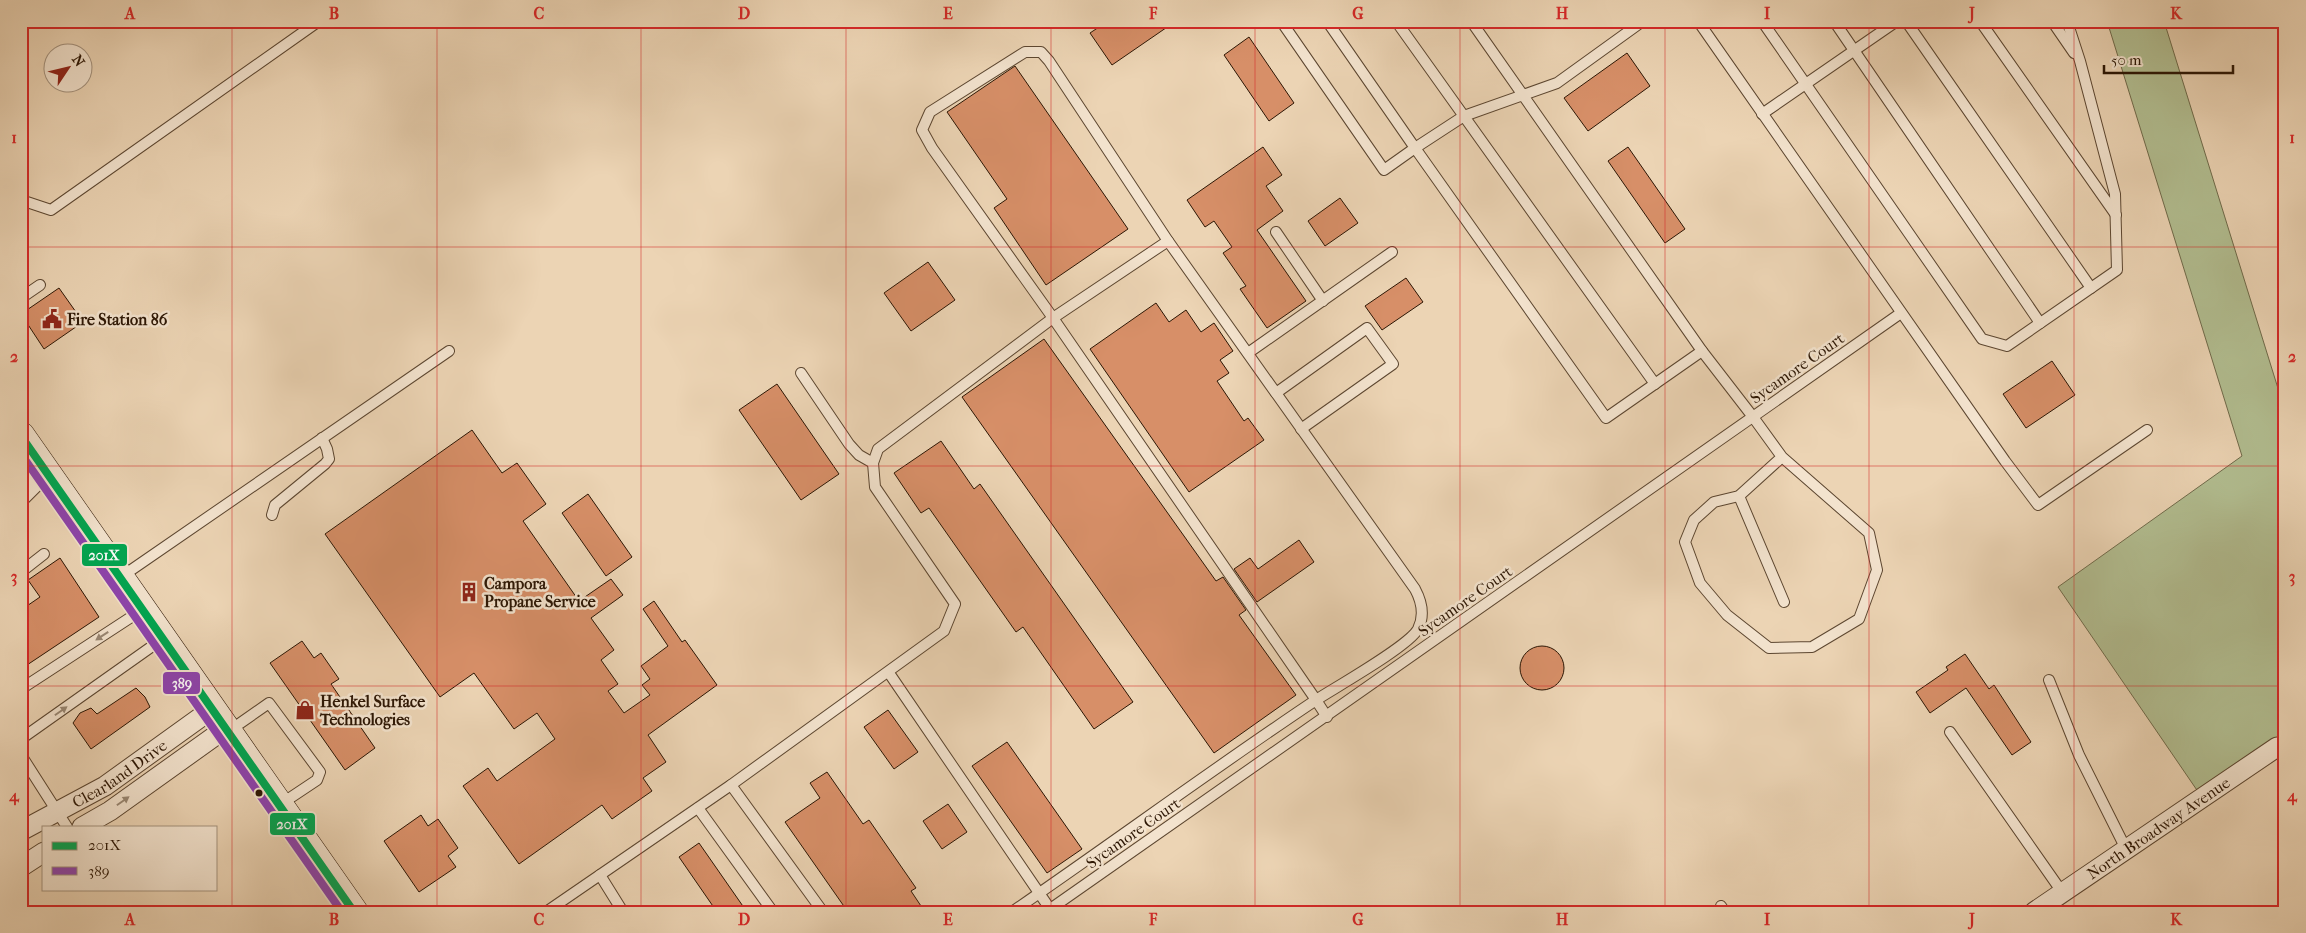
<svg xmlns="http://www.w3.org/2000/svg" width="2306" height="933" font-family="'IM FELL French Canon',serif">
  <style>
    .green { fill: #b2be91; stroke: #6f6a4a }
    .building { fill: #d78f68; stroke: #2c1604 }
    .lines { fill: none; stroke-linecap: round; stroke-linejoin: round }
    .service-casing { stroke: #5c4630; stroke-width: 12 }
    .minor-casing { stroke: #5c4630; stroke-width: 21 }
    .secondary-casing { stroke: #2c1604; stroke-width: 29 }
    .service { stroke: #f3e3ce; stroke-width: 10 }
    .minor { stroke: #f3e3ce; stroke-width: 19 }
    .secondary { stroke: #f3e3ce; stroke-width: 28 }
    .bus-1-casing { stroke: #f3e3ce; stroke-width: 11 }
    .bus-2-casing { stroke: #f3e3ce; stroke-width: 11 }
    .bus-1 { stroke: #00a651; stroke-width: 8 }
    .bus-2 { stroke: #8e44ad; stroke-width: 8 }
    .oneway { fill: #998773 }
    .grid { fill: none; stroke: #d62828; stroke-width: 1; stroke-opacity: 0.55 }
    .bus-dot { fill: #2c1604; stroke: #f3e3ce; stroke-width: 2 }
    .labels { text-anchor: middle; dominant-baseline: central; stroke-width: 5; stroke-linejoin: round; paint-order: stroke }
    .poi-label { font-size: 16px; font-weight: bold; fill: #2c1604; stroke: #f3e3ce; text-anchor: start }
    .street-label { font-size: 16px; fill: #2c1604; stroke: #f3e3ce }
    .line-badge { stroke: #f3e3ce; stroke-width: 2 }
    .badge-label { font-size: 14px; text-anchor: middle; font-weight: bold; fill: #fff }
    .neatline { fill: none; stroke: #d62828; stroke-width: 2 }
    .grid-label { font-size: 16px; text-anchor: middle; font-weight: bold; fill: #d62828 }
  </style>
  <rect width="100%" height="100%" fill="#ecd4b4"/>
  <filter id="stains"><feTurbulence type="fractalNoise" baseFrequency=".004" numOctaves="4"/><feColorMatrix values="0 0 0 0 .2 0 0 0 0 .09 0 0 0 0 .02 0 0 0 .5 -.17"/></filter>
  <radialGradient id="worn" r=".72"><stop offset=".6" stop-color="#630" stop-opacity="0"/><stop offset="1" stop-color="#630" stop-opacity=".3"/></radialGradient>
  <polygon class="green" points="2107,21 2164,21 2285,411 2285,747 2203,799 2058,587 2242,456"/>
  <g class="building">
    <polygon points="1108,21 1176,21 1112,65 1090,33"/>
    <polygon points="1249,37 1294,103 1269,121 1224,55"/>
    <polygon points="1627,53 1650,86 1588,131 1564,98"/>
    <polygon points="1015,66 1128,229 1046,285 994,208 1007,199 947,112"/>
    <polygon points="1263,147 1282,175 1266,186 1283,211 1257,230 1306,301 1267,328 1240,289 1246,286 1223,253 1232,247 1214,221 1205,227 1187,200"/>
    <polygon points="1628,147 1685,229 1665,243 1608,161"/>
    <polygon points="1340,198 1358,223 1325,246 1308,221"/>
    <polygon points="928,262 955,300 911,331 884,293"/>
    <polygon points="1406,278 1423,302 1382,330 1365,306"/>
    <polygon points="59,288 83,322 44,349 21,314"/>
    <polygon points="1156,303 1169,322 1186,310 1201,332 1214,323 1233,351 1220,360 1229,373 1217,381 1244,421 1248,418 1264,440 1189,492 1090,349"/>
    <polygon points="1044,339 1216,581 1223,577 1246,610 1239,615 1296,695 1214,753 962,397"/>
    <polygon points="2052,361 2075,395 2026,428 2003,394"/>
    <polygon points="777,384 839,474 801,500 739,410"/>
    <polygon points="472,430 502,473 517,463 546,504 523,521 579,601 611,579 623,595 591,618 614,650 601,660 618,684 608,691 624,713 650,695 642,685 650,679 641,666 668,646 643,609 654,601 682,642 685,640 717,685 648,735 666,762 643,778 652,791 612,819 602,805 519,864 463,786 488,768 497,781 555,739 537,713 514,729 474,673 440,697 325,534"/>
    <polygon points="941,441 974,489 980,484 1133,702 1094,729 1023,627 1016,632 929,508 921,513 894,473"/>
    <polygon points="588,494 632,557 606,576 562,513"/>
    <polygon points="1299,540 1314,562 1257,602 1234,569 1250,558 1258,569"/>
    <polygon points="60,558 99,617 21,669 21,610 40,597 28,580"/>
    <polygon points="302,641 314,658 321,653 339,679 331,684 375,748 345,770 270,663"/>
    <circle cx="1542" cy="668" r="22"/>
    <polygon points="1965,654 1989,689 1994,685 2031,742 2012,755 1966,688 1930,713 1916,692 1948,670 1946,667"/>
    <polygon points="136,688 145,697 150,707 91,749 73,723 80,713 91,708 97,714"/>
    <polygon points="888,710 918,752 894,769 864,727"/>
    <polygon points="1007,742 1082,849 1047,873 972,766"/>
    <polygon points="827,772 863,824 869,820 916,888 911,891 925,912 848,912 785,822 820,798 810,783"/>
    <polygon points="948,804 967,832 942,849 923,821"/>
    <polygon points="421,815 428,826 438,819 458,848 448,856 456,867 419,892 384,841"/>
    <polygon points="699,843 747,912 717,912 679,857"/>
  </g>
  <g class="lines">
    <defs>
      <g id="service">
        <polyline points="1281,21 1384,170 1415,148 1327,21"/>
        <polyline points="1396,21 1655,384"/>
        <polyline points="1471,21 1702,351 1606,418 1415,148 1464,116 1557,83 1643,21"/>
        <polyline points="1698,21 2005,461 2038,505 2147,430"/>
        <polyline points="1762,21 1982,339 2007,346 2117,270 2115,194 2080,61 2067,21"/>
        <polyline points="1834,21 2040,323"/>
        <polyline points="1906,21 2091,288"/>
        <polyline points="1980,21 2116,215"/>
        <polyline points="2052,21 2074,53"/>
        <polyline points="1762,114 1897,21"/>
        <polyline points="21,200 51,210 319,21"/>
        <polyline points="1276,232 1323,301"/>
        <polyline points="21,298 40,285"/>
        <polyline points="1702,351 1753,417 1782,457 1869,533 1877,570 1859,619 1812,647 1769,648 1727,615 1700,583 1685,542 1694,520 1714,502 1739,496 1782,457"/>
        <polyline points="1248,353 1392,252"/>
        <polyline points="801,373 849,444 859,455 873,463"/>
        <polyline points="1276,393 1367,328 1393,364 1301,429"/>
        <polyline points="1739,496 1784,602"/>
        <polyline points="272,515 275,505 325,464 329,459 327,449 322,438"/>
        <polyline points="21,572 44,554"/>
        <polyline points="121,577 449,351"/>
        <polyline points="889,673 1050,909"/>
        <polyline points="2049,680 2079,755 2126,849"/>
        <polyline points="21,689 142,610"/>
        <polyline points="229,731 269,703 320,772 317,780 281,804"/>
        <polyline points="1950,732 2062,892"/>
        <polyline points="21,739 161,640"/>
        <polyline points="21,755 67,827"/>
        <polyline points="731,785 823,912"/>
        <polyline points="698,808 773,912"/>
        <polyline points="600,875 623,912"/>
        <polyline points="1721,906 1725,912"/>
        <polyline points="546,912 731,785 944,631 955,604 875,487 873,463 878,449 1053,318 1168,241"/>
        <path d="M1012 912C1114 842 1214 768 1316 700 1336 687 1409 646 1418 629 1425 615 1422 602 1415 589L1168 241 1049 61 1041 52H1025L930 112 922 130 932 148 1053 318 1316 700 1327 717"/>
        <polyline points="1046,912 1901,313"/>
      </g>
      <g id="minor">
        <polyline points="21,496 46,471"/>
        <polyline points="82,827 110,811 226,728"/>
        <path id="s1" d="M21 831 105 786 212 709"/>
        <polyline points="21,867 44,852"/>
        <path id="s2" d="M2034 912 2277 747H2285"/>
      </g>
      <polyline id="secondary" points="21,436 354,912"/>
    </defs>
    <use href="#service" class="service-casing"/>
    <use href="#minor" class="minor-casing"/>
    <use href="#secondary" class="secondary-casing"/>
    <use href="#service" class="service"/>
    <use href="#minor" class="minor"/>
    <use href="#secondary" class="secondary"/>
    <defs>
      <polyline id="bus-1" points="21,436 354,912"/>
      <polyline id="bus-2" points="21,454 342,912"/>
    </defs>
    <use href="#bus-1" class="bus-1-casing"/>
    <use href="#bus-2" class="bus-2-casing"/>
    <use href="#bus-1" class="bus-1"/>
    <use href="#bus-2" class="bus-2"/>
  </g>
  <defs><path id="oneway-solid" d="M-6-.8H1V-3.2L6.5 0L1 3.2V.8H-6Z" transform="scale(1.25)"/></defs>
  <g class="oneway">
    <use href="#oneway-solid" transform="translate(102 636) rotate(147)"/>
    <use href="#oneway-solid" transform="translate(61 711) rotate(-35)"/>
    <use href="#oneway-solid" transform="translate(123 801) rotate(-35)"/>
  </g>
  <path class="grid" d="M232 21V912M437 21V912M641 21V912M846 21V912M1051 21V912M1255 21V912M1460 21V912M1665 21V912M1869 21V912M2074 21V912M21 247H2285M21 466H2285M21 686H2285"/>
  <defs>
    <symbol id="civic-bare" viewBox="-9 -9 18 18"><path d="M-.6-6.5H3V-4.5H.6V-3L4-1V1h2V6H-6V1h2V-1L-.6-3ZM-1.2 2.5V6h2.4V2.5Z" fill="#8f2418" stroke="#f3e3ce" stroke-width="2.5" paint-order="stroke"/></symbol>
    <symbol id="building-bare" viewBox="-9 -9 18 18"><path d="M-4-6H4V6H1V3H-1V6H-4ZM-2.5-4.3h1.7v1.8h-1.7ZM.8-4.3h1.7v1.8H.8ZM-2.5-1h1.7V.8h-1.7ZM.8-1h1.7V.8H.8Z" fill="#8f2418" stroke="#f3e3ce" stroke-width="2.5" paint-order="stroke"/></symbol>
    <symbol id="shop-bare" viewBox="-9 -9 18 18"><path d="M-5-2.5h2.3a2.7 3.5 0 0 1 5.4 0H5L5.5 6h-11ZM-1.5-2.5h3a1.5 2.3 0 0 0-3 0Z" fill="#8f2418" stroke="#f3e3ce" stroke-width="2.5" paint-order="stroke"/></symbol>
  </defs>
  <g fill-rule="evenodd">
    <use href="#civic-bare" x="38" y="305" width="28" height="28"/>
    <use href="#building-bare" x="455" y="578" width="28" height="28"/>
    <use href="#shop-bare" x="291" y="696" width="28" height="28"/>
  </g>
  <circle class="bus-dot" cx="259" cy="793" r="4.5"/>
  <g class="labels">
    <g class="poi-label">
      <text x="67" y="319">Fire Station 86</text>
      <text x="484" y="583">Campora<tspan x="484" dy="18">Propane Service</tspan></text>
      <text x="320" y="701">Henkel Surface<tspan x="320" dy="18">Technologies</tspan></text>
    </g>
    <g class="street-label">
      <text transform="translate(1797 368) rotate(-35)">Sycamore Court</text>
      <text transform="translate(1465 601) rotate(-35)">Sycamore Court</text>
      <text stroke="none"><textPath href="#s1" startOffset="114">Clearland Drive</textPath></text>
      <text stroke="none"><textPath href="#s2" startOffset="150">North Broadway Avenue</textPath></text>
      <text transform="translate(1133 833) rotate(-35)">Sycamore Court</text>
    </g>
  </g>
  <g class="line-badge">
    <rect x="81" y="543" width="47" height="24" rx="5" fill="#00a651"/>
    <rect x="162" y="671" width="39" height="24" rx="5" fill="#8e44ad"/>
    <rect x="269" y="812" width="47" height="24" rx="5" fill="#00a651"/>
  </g>
  <g class="badge-label">
    <text x="104" y="560">201X</text>
    <text x="182" y="688">389</text>
    <text x="292" y="829">201X</text>
  </g>
  <rect width="2306" height="933" fill="none" stroke="#ecd4b4" stroke-width="55"/>
  <rect x="42" y="826" width="175" height="65" fill="#f3e3ce" stroke="#a3917d"/>
  <rect x="52" y="842" width="25" height="8" fill="#00a651" stroke="#a3917d"/>
  <text x="88" y="850" font-size="15" fill="#2c1604">201X</text>
  <rect x="52" y="867" width="25" height="8" fill="#8e44ad" stroke="#a3917d"/>
  <text x="88" y="876" font-size="15" fill="#2c1604">389</text>
  <g transform="translate(68 68) rotate(55)"><circle r="24" fill="#f3e3ce" stroke="#a3917d"/>
  <path d="M0-4L9 19L0 12L-9 19Z" fill="#8f2418"/>
  <text y="-8" font-size="14" font-weight="bold" text-anchor="middle" fill="#2c1604">N</text>
  </g>
  <path d="M2104 65v8h129v-8" fill="none" stroke="#2c1604" stroke-width="2.5"/>
  <text x="2111" y="65" font-size="15" fill="#2c1604" stroke="#f3e3ce" stroke-width="4" paint-order="stroke">50 m</text>
  <rect x="28" y="28" width="2250" height="878" class="neatline"/>
  <g class="grid-label">
    <text x="130" y="19">A</text>
    <text x="334" y="19">B</text>
    <text x="539" y="19">C</text>
    <text x="744" y="19">D</text>
    <text x="948" y="19">E</text>
    <text x="1153" y="19">F</text>
    <text x="1358" y="19">G</text>
    <text x="1562" y="19">H</text>
    <text x="1767" y="19">I</text>
    <text x="1972" y="19">J</text>
    <text x="2176" y="19">K</text>
    <text x="14" y="143">1</text>
    <text x="2292" y="143">1</text>
    <text x="14" y="362">2</text>
    <text x="2292" y="362">2</text>
    <text x="14" y="582">3</text>
    <text x="2292" y="582">3</text>
    <text x="14" y="801">4</text>
    <text x="2292" y="801">4</text>
    <text x="130" y="925">A</text>
    <text x="334" y="925">B</text>
    <text x="539" y="925">C</text>
    <text x="744" y="925">D</text>
    <text x="948" y="925">E</text>
    <text x="1153" y="925">F</text>
    <text x="1358" y="925">G</text>
    <text x="1562" y="925">H</text>
    <text x="1767" y="925">I</text>
    <text x="1972" y="925">J</text>
    <text x="2176" y="925">K</text>
  </g>
  <rect width="100%" height="100%" filter="url(#stains)"/>
  <rect width="100%" height="100%" fill="url(#worn)"/>
</svg>
